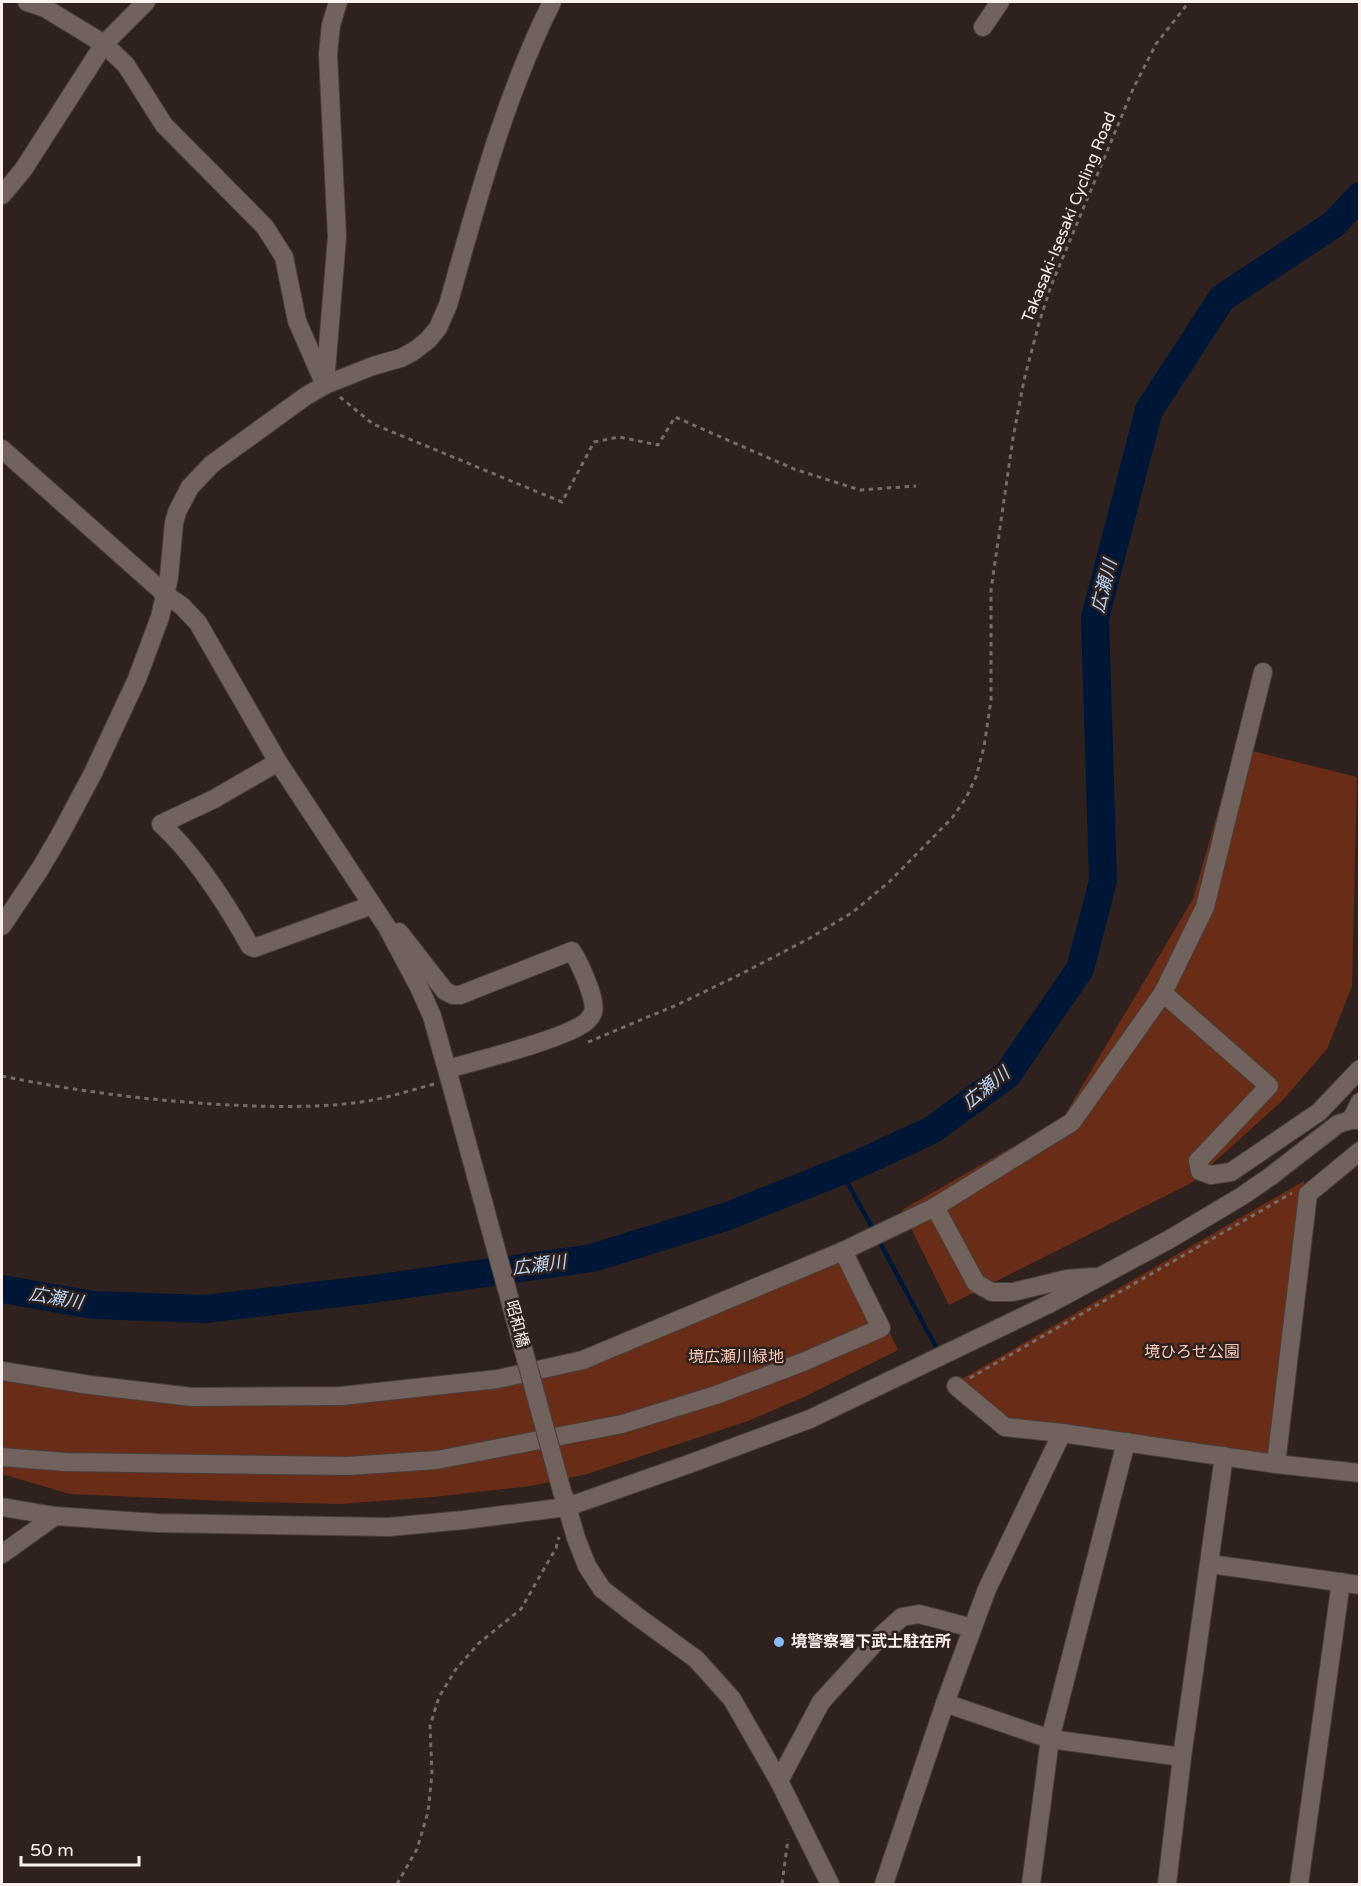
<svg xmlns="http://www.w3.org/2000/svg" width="1361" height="1886" font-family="'Varela Round','Noto Sans JP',sans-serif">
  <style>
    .green { fill: #692d17 }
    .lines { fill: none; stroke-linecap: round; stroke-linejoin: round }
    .stream { stroke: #001636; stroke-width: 4.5 }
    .river { stroke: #001636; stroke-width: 28 }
    .minor-casing { stroke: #493e3b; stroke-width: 20 }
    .path { stroke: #766b67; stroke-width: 3; stroke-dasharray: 4.5 4.5; stroke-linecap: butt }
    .minor { stroke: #71625d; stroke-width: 18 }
    .minor-bridge-casing { stroke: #493e3b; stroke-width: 20; stroke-linecap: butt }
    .minor-bridge { stroke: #71625d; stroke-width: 18 }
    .poi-dot { fill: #87bbfb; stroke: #2f221e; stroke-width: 2 }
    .labels { text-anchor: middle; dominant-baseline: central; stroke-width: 5; stroke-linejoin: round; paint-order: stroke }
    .street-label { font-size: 16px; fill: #faf1ee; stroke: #2f221e }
    .park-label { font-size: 16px; fill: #facaba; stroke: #2f221e }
    .poi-label { font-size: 16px; font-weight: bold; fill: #faf1ee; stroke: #2f221e; text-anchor: start }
    .water-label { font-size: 18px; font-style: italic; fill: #b8d5f9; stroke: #2f221e }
  </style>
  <rect width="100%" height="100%" fill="#2f221e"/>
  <g class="green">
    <polygon points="1236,747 1357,777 1352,986 1327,1049 1282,1101 1191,1183 949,1305 902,1210 1063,1118 1193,899"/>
    <polygon points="1304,1181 1272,1460 1005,1418 960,1380"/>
    <polygon points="846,1243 898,1350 806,1396 748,1421 587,1474 531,1486 433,1497 340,1504 250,1502 70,1494 2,1474 2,1366 191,1392 345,1392 499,1375 585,1349"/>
  </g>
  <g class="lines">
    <g class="stream">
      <polyline points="841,1171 874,1231"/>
      <polyline points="878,1239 936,1347"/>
    </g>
    <polyline class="river" points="2,1289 93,1305 205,1309 373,1289 592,1258 728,1216 856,1165 932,1130 1007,1075 1080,969 1103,881 1095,618 1149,410 1222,298 1334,224 1360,196"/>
    <defs>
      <g id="minor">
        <polyline points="27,2 45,8 104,44 126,65 164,125 265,227 284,257 297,321 325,385"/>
        <polyline points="983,27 1000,2"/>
        <polyline points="2,195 23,170 104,44 146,2"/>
        <polyline points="325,383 337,237 328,54 331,25 338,2"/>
        <polyline points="2,449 165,594 182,606 198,623 278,762 387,927 419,987 432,1016 451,1084"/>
        <path d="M278 762 214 799 161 824C196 856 227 905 250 946L254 948 372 905"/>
        <path d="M2 926 40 869 60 835 93 773 137 679 160 617 169 577 174 523 177 512 190 487 212 464 306 396 325 385 373 366 401 358 414 351 428 340 438 328 448 305C477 202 504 98 552 2"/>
        <path d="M399 932 445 991 453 995H460L572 951C579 962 597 1000 593 1012 592 1015 590 1018 588 1020 573 1037 473 1062 447 1069"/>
        <polyline points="1163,993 1269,1086 1198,1161 1200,1171 1211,1175 1231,1172 1319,1112 1360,1069"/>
        <polyline points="1351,1120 1360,1102"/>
        <polyline points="935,1207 976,1283 992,1292 1013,1292 1067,1279 1093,1277"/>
        <polyline points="2,1371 90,1385 192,1397 341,1396 498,1379 583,1360 843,1251 935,1207 1072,1122 1163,993 1205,907 1263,672"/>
        <polyline points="956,1386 1005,1427 1062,1433"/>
        <polyline points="2,1457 65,1462 348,1466 437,1460 622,1424 716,1395 803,1362 881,1328 843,1251"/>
        <polyline points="1276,1464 1308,1194 1360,1151"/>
        <polyline points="564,1496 576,1538 587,1566 602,1589 634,1614 696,1659 732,1699 779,1781 830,1884"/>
        <polyline points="2,1507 55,1516 157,1523 389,1527 464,1520 567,1507 689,1464 810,1419 1049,1304 1170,1239 1242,1196 1271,1176 1338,1124 1351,1120 1360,1120"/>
        <polyline points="2,1554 55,1516"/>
        <polyline points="1210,1564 1360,1585"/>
        <polyline points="945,1703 1050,1739 1182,1757"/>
        <polyline points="779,1781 821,1702 883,1634 902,1617 919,1614 972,1628"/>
        <polyline points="884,1884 945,1703 987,1589 1062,1433 1276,1464 1360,1473"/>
        <polyline points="1031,1884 1050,1739 1126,1442"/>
        <polyline points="1167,1884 1182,1757 1224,1456"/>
        <polyline points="1299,1884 1341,1582"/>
      </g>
    </defs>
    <use href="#minor" class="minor-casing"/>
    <g class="path">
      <polyline points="340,397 373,424 562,502 594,442 619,437 658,445 675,417 794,469 860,490 916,486"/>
      <polyline points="588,1042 679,1004 743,973 810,938 853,912 889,882 952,818 966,798 976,777 984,747 991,700 991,590 1013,438 1024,380 1039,323 1051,286 1133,89 1156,44 1189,2"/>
      <path d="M2 1076C84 1093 170 1103 254 1106 292 1107 330 1107 368 1101 390 1097 412 1090 434 1084"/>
      <polyline points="970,1378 1292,1193"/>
      <polyline points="397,1884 417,1849 428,1812 432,1774 430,1726 439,1697 456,1669 479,1643 521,1609 556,1548 559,1537"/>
      <polyline points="782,1884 788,1839"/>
    </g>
    <use href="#minor" class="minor"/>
    <defs>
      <polyline id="minor-bridge" points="451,1084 563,1495"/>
    </defs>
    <use href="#minor-bridge" class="minor-bridge-casing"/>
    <use href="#minor-bridge" class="minor-bridge"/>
  </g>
  <circle class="poi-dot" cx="779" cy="1642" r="6"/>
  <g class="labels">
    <g class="street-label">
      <text transform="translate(1069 217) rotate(-68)">Takasaki-Isesaki Cycling Road</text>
      <text transform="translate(517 1324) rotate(75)">昭和橋</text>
    </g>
    <g class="park-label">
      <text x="1192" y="1352">境ひろせ公園</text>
      <text x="736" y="1357">境広瀬川緑地</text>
    </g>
    <g class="poi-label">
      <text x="791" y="1642">境警察署下武士駐在所</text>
    </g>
    <g class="water-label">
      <text transform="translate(1104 586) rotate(-76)">広瀬川</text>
      <text transform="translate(986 1088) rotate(-39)">広瀬川</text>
      <text transform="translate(539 1265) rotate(-7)">広瀬川</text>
      <text transform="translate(56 1298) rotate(10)">広瀬川</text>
    </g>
  </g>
  <rect width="1361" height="1886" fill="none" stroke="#faf1ee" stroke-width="6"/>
  <path d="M21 1856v9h118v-9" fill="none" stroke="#faf1ee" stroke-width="3"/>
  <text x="30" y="1856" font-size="18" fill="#faf1ee" stroke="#2f221e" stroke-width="4.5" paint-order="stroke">50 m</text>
</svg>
